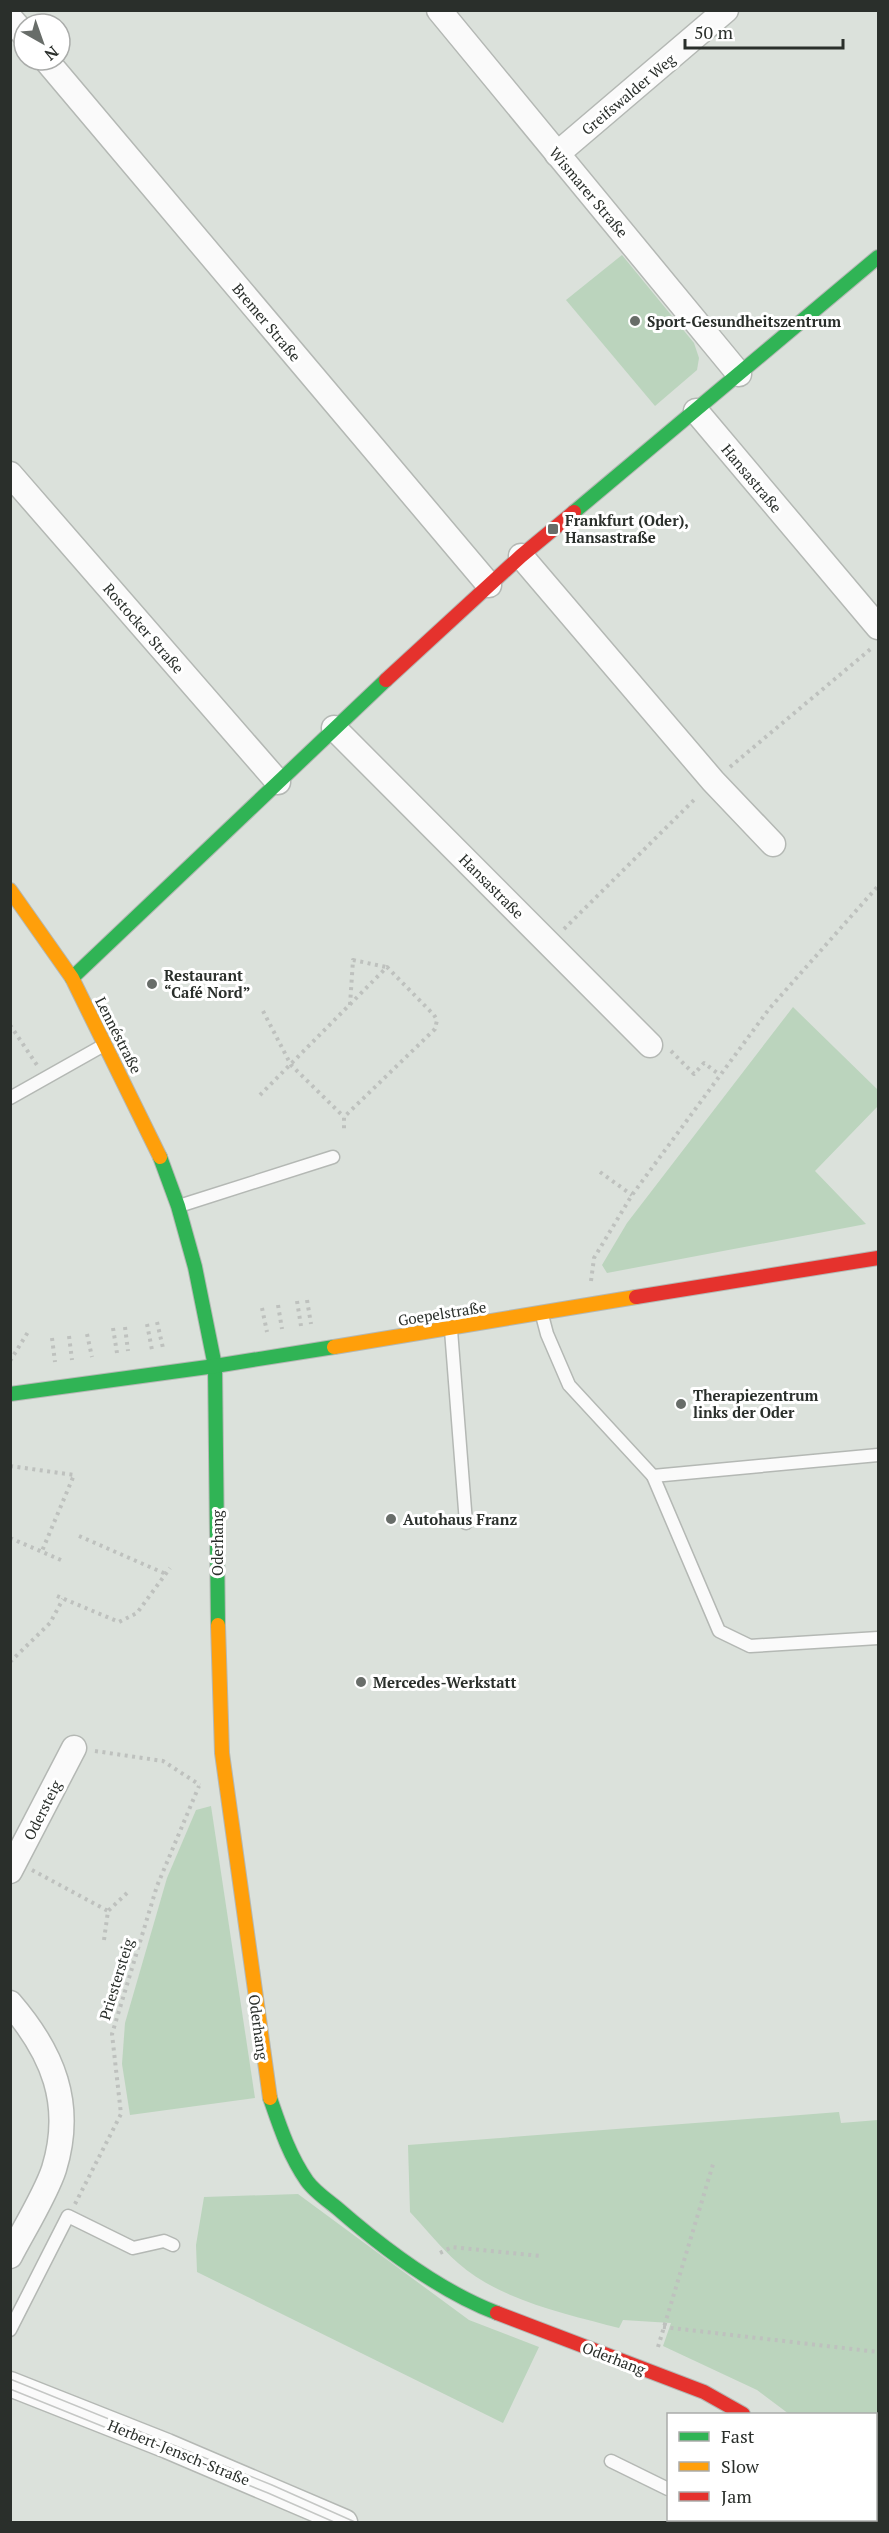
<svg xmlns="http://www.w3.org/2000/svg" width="889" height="2533" font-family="'PT Serif',serif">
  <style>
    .green { fill: #bbd4bd }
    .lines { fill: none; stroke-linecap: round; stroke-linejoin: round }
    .lane-casing { stroke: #b4b8b4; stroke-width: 15 }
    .street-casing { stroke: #b4b8b4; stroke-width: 27 }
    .fast-casing { stroke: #b4b8b4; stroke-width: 16 }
    .slow-casing { stroke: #b4b8b4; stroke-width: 16 }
    .jam-casing { stroke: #b4b8b4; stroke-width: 16 }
    .path { stroke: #bec1be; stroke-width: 4; stroke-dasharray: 3 4.5; stroke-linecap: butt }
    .lane { stroke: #fafafa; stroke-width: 12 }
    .street { stroke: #fafafa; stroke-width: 24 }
    .fast { stroke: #30b455; stroke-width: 14 }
    .slow { stroke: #ff9f0a; stroke-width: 14 }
    .jam { stroke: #e5322d; stroke-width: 14 }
    .tram { stroke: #c5c7c5; stroke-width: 1.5 }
    .poi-dot { fill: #686d69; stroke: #fff; stroke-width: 2 }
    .labels { text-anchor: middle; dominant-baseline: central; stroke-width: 6; stroke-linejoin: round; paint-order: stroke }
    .street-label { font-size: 15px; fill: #2a2f2b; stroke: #fff }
    .poi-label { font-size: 15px; font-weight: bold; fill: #2a2f2b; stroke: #fff; text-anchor: start }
  </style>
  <rect width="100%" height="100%" fill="#dbe1db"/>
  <g class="green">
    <polygon points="622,255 694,343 699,358 697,370 655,406 566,300"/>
    <polygon points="793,1007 878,1090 878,1106 815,1171 866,1224 607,1273 602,1265 627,1223"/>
    <polygon points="211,1806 255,2098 130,2115 122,2064 125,2023 167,1878 196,1810"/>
    <path d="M839 2112 841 2123 878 2120V2485L876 2483V2414H789L757 2390 663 2346 671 2323 623 2320 619 2328C567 2314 499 2300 458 2263 441 2248 426 2229 410 2212L408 2145Z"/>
    <polygon points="298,2194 469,2320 539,2347 503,2423 197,2272 196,2245 204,2197"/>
  </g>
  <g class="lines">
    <defs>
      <g id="lane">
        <polyline points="10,1098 104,1045"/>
        <polyline points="179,1206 333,1157"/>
        <polyline points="542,1315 547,1334 569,1385 653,1476 719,1631 750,1646 878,1638"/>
        <polyline points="451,1330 466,1523"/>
        <polyline points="653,1476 878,1455"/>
        <polyline points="10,2330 68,2216 133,2248 164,2241 173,2245"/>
        <polyline points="611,2461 668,2489"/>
        <polyline points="732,2520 738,2522"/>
      </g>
      <g id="street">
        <polyline points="439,10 739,374"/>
        <polyline points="10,18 24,34"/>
        <polyline points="46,60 489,585"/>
        <polyline points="557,154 726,10"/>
        <polyline points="696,411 878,627"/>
        <polyline points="10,474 278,782"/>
        <polyline points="521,556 713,781 773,844"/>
        <polyline points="334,728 650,1045"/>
        <polyline points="10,1871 74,1748"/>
        <path d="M10 2003C53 2053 74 2104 54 2169 46 2194 23 2231 10 2256"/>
        <polyline points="10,2384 167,2446 345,2522"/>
        <polyline points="876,2514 878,2517"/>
      </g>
      <g id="fast">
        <polyline points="574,512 878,257"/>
        <polyline points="72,978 386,680"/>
        <polyline points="160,1157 178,1206 195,1267 215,1366 218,1625"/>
        <polyline points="10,1394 215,1366 334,1347"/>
        <path d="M270 2098C280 2127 289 2155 307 2181 314 2191 327 2200 337 2208 384 2249 439 2291 497 2313"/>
      </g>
      <g id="slow">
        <polyline points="10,890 72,978 160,1157"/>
        <polyline points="334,1347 636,1297"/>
        <polyline points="218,1625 222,1753 270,2098"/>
      </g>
      <g id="jam">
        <polyline points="386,680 521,556 574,512"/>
        <polyline points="636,1297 878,1258"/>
        <polyline points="497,2313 704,2392 743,2414"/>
      </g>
    </defs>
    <use href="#lane" class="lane-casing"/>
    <use href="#street" class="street-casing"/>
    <use href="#fast" class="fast-casing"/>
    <use href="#slow" class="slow-casing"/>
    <use href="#jam" class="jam-casing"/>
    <g class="path">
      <polyline points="730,767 873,647"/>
      <polyline points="564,929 697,797"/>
      <polyline points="350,1005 353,960 386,967"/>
      <polyline points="263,1011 291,1065 344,1117"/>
      <polyline points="10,1025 37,1065"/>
      <polyline points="671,1051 694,1074 704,1063 720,1075"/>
      <polyline points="260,1095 387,967 434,1015 437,1020 435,1029 344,1117 344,1132"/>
      <polyline points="600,1172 632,1195"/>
      <polyline points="591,1281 594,1258 632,1195 769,1009 878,886"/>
      <polyline points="307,1300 311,1324"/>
      <polyline points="297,1301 301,1326"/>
      <polyline points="278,1305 282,1329"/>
      <polyline points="262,1308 267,1332"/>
      <polyline points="157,1322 163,1348"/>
      <polyline points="147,1324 152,1350"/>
      <polyline points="125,1327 128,1351"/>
      <polyline points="113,1328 117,1353"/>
      <polyline points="87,1334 92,1357"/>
      <polyline points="69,1336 72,1360"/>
      <polyline points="52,1338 55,1362"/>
      <polyline points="10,1361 28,1332"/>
      <polyline points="10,1466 74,1475 42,1551"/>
      <polyline points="79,1536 166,1574"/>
      <polyline points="10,1538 61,1560"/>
      <polyline points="57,1596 119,1622 137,1613 170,1568"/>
      <polyline points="10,1662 50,1623 63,1599"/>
      <polyline points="95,1751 163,1761 200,1785"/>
      <polyline points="32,1870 108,1911"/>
      <polyline points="104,1940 108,1911 127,1893"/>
      <polyline points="75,2204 121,2114 112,2034 157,1886 199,1786"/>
      <polyline points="440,2253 452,2247 540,2256"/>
      <polyline points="663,2327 878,2352"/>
      <polyline points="658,2347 714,2161"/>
      <polyline points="876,2439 878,2434"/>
    </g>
    <use href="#lane" class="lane"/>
    <use href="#street" class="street"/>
    <use href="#fast" class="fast"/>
    <use href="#slow" class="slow"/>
    <use href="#jam" class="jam"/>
    <g class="tram">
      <polyline points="10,2379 272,2485 355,2522"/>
      <polyline points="10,2389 268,2493 334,2522"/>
    </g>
  </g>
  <g class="poi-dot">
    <circle cx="635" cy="321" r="6"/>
    <rect x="547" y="523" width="12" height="12" rx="3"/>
    <circle cx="152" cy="984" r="6"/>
    <circle cx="681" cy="1404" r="6"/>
    <circle cx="391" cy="1519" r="6"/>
    <circle cx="361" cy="1682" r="6"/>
  </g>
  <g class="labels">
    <g class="street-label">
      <text transform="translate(628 94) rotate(-40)">Greifswalder Weg</text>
      <text transform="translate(589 192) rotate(50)">Wismarer Straße</text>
      <text transform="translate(267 322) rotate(50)">Bremer Straße</text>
      <text transform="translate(752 478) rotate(50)">Hansastraße</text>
      <text transform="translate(144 628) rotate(49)">Rostocker Straße</text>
      <text transform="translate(492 886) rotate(45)">Hansastraße</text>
      <text transform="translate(119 1035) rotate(63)">Lennéstraße</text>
      <text transform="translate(442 1313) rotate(-9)">Goepelstraße</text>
      <text transform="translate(217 1543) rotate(-90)">Oderhang</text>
      <text transform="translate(42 1810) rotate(-63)">Odersteig</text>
      <text transform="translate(116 1979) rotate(-73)">Priestersteig</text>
      <text transform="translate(259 2027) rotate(82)">Oderhang</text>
      <text transform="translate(614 2358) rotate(21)">Oderhang</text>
      <text transform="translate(179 2452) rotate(22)">Herbert-Jensch-Straße</text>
    </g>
    <g class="poi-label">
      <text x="647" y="321">Sport-Gesundheitszentrum</text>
      <text x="565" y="520">Frankfurt (Oder),<tspan x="565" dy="17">Hansastraße</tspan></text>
      <text x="164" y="975">Restaurant<tspan x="164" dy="17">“Café Nord”</tspan></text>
      <text x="693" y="1395">Therapiezentrum<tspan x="693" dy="17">links der Oder</tspan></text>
      <text x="403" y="1519">Autohaus Franz</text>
      <text x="373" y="1682">Mercedes-Werkstatt</text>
    </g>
  </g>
  <rect width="889" height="2533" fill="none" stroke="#2a2f2b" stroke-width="24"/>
  <rect x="667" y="2413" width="210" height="108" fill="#ffffff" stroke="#aaacaa" stroke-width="1.5"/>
  <rect x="679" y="2432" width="30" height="9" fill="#30b455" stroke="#aaacaa" stroke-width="1.5"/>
  <text x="721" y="2443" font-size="18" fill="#2a2f2b">Fast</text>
  <rect x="679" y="2462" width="30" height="9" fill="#ff9f0a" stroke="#aaacaa" stroke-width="1.5"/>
  <text x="721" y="2473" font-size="18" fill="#2a2f2b">Slow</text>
  <rect x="679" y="2492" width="30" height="9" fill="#e5322d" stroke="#aaacaa" stroke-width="1.5"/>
  <text x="721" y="2503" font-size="18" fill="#2a2f2b">Jam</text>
  <g transform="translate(42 42) rotate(140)"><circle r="28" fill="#ffffff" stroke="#aaacaa" stroke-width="1.5"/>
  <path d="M0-4.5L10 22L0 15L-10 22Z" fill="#686d69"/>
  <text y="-9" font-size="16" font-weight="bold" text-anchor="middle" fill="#2a2f2b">N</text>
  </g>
  <path d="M685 39v9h158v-9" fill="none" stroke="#2a2f2b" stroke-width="3"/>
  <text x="694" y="39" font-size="18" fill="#2a2f2b" stroke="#ffffff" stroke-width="4.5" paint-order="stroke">50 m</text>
</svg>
